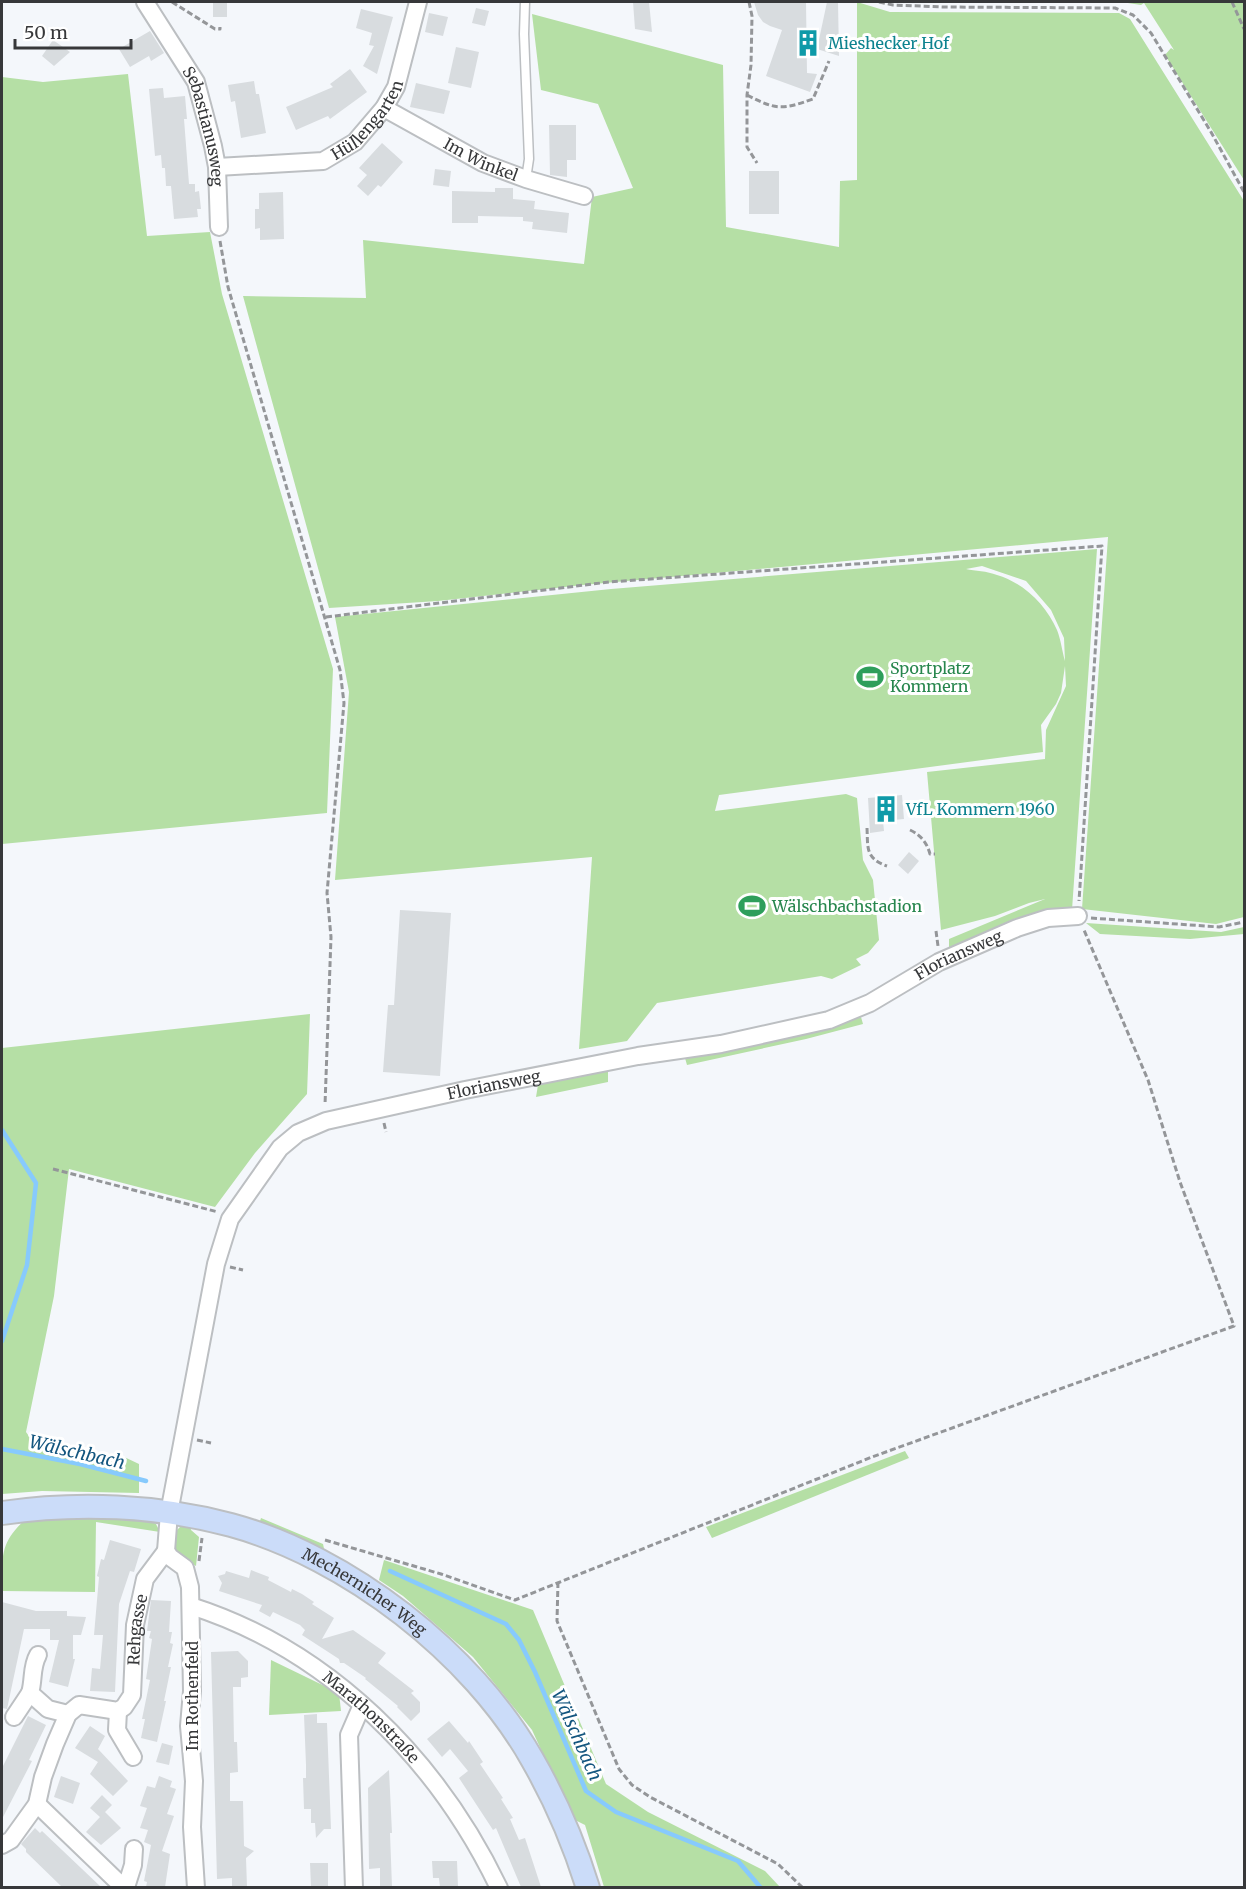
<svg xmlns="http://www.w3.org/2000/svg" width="1246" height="1889" font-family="Merriweather,serif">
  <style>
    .green { fill: #b5dfa5; fill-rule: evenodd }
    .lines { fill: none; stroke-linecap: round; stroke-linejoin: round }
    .stream { stroke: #87cafd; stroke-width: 4.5 }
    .building { fill: #d8dcdf }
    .lane-casing { stroke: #bcbfc2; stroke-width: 11 }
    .street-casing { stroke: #bcbfc2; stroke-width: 20 }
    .secondary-casing { stroke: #bcbfc2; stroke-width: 26 }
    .path { stroke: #949699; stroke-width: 3; stroke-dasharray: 6 3; stroke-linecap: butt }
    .lane { stroke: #fff; stroke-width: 8 }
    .street { stroke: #fff; stroke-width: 16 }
    .secondary { stroke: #cbdcf9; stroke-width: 22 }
    .labels { text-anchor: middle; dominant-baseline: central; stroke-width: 6; stroke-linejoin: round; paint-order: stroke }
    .culture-label { font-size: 16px; fill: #0d838f; stroke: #fff; text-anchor: start }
    .street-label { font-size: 16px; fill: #37383a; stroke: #fff }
    .leisure-label { font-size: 16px; fill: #27864d; stroke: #fff; text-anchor: start }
    .water-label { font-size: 18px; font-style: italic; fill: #14567f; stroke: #fff }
  </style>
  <rect width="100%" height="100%" fill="#f4f7fb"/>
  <g class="green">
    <polygon points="857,2 890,12 1119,13 1130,19 1244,201 1244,917 1216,924 1082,909 1108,537 583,585 438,601 329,608 243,296 366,298 363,240 584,264 592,197 633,188 598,104 541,90 532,14 723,65 726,227 839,247 840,181 857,180"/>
    <polygon points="925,2 1244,2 1244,180 1165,55 1171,48 1174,50 1144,3 1141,5 1121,2"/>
    <polygon points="128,74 147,236 210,232 222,294 333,669 327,813 2,844 2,77 43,82"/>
    <path d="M1097 549 1072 910 1041 913 1014 919 949 948V939L1045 899 1029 903 995 916 941 930 927 772 1045 759 1046 730 1066 686 1065 666 1061 693 1056 704 1041 725 1043 752 719 795 715 811 846 794 857 798 863 860 873 880 879 940 868 953 856 959 861 965 832 979 821 976 657 1003 627 1041 579 1049 592 857 335 880 349 692 335 617 611 589ZM982 566 1026 581 1051 610 1064 638 1065 661C1062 651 1061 640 1057 630 1046 605 1024 583 997 575 987 571 975 571 966 569Z"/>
    <polygon points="1086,923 1221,932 1244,927 1244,934 1190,939 1100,934"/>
    <polygon points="310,1014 307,1094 255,1153 215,1207 69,1169 54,1296 26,1432 36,1446 120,1455 139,1464 139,1493 42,1491 2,1494 2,1048"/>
    <polygon points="861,1017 863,1024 806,1039 687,1065 685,1058 831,1028"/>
    <polygon points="608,1071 608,1082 536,1097 538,1085"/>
    <polygon points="905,1451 909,1458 712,1538 706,1527"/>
    <path d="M30 1515 143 1517 156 1524 160 1532 96 1522 95 1592 2 1591C2 1552 0 1542 30 1515Z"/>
    <polygon points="261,1518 323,1544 325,1553 259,1524"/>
    <polygon points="190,1524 191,1530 199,1537 196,1566 174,1552 174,1533 182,1525"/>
    <polygon points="384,1560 533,1610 606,1784 648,1812 765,1871 780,1887 604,1887 585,1825 573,1819 532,1730 473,1657 403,1596 379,1580"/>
    <polygon points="271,1660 339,1693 341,1711 269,1715"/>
  </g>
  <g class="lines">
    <g class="stream">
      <polyline points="2,1130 36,1183 27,1265 2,1341"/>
      <polyline points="2,1449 80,1464 146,1481"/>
      <polyline points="390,1571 506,1624 519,1640 535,1672 586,1791 616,1812 738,1861 761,1888"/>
    </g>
  </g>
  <g class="building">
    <rect x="213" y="2" width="14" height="15"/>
    <polygon points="633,2 649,2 652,32 635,29"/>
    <polygon points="754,2 806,2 807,73 817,74 810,92 766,76 782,30 770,26 763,22 758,15"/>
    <polygon points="827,2 838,2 839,56 817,49"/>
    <polygon points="476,8 489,11 485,26 472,23"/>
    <polygon points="361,9 393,17 377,74 363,66 374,46 369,45 372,33 356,28"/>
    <polygon points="429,13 448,17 443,36 425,32"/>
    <polygon points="150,31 164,53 151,61 149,56 130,67 119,49"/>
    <polygon points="53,40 70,52 54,66 42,56"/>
    <polygon points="456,47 479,52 471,88 448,83"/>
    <polygon points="350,69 367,92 330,119 328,116 296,130 286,107 333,87 330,84"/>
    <polygon points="254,81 256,94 259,94 266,133 241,138 235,101 231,102 228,85"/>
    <polygon points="416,83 450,91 444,114 410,107"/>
    <polygon points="163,88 164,98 185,96 187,119 184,119 189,184 195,184 195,192 199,191 201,209 197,209 198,217 174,219 171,186 166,186 165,168 162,168 161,155 155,156 149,89"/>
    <polygon points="549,125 576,125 576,160 567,160 567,177 550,175"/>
    <polygon points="382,143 403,162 381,187 378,185 368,196 357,186 367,175 359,168"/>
    <polygon points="435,169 451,171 449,187 433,185"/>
    <rect x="749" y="171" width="30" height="43"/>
    <polygon points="495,188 513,188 513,199 535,201 534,209 569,213 567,233 532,229 533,222 523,221 523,217 478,216 478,223 452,223 452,191 495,192"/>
    <polygon points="283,192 284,239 260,240 260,228 255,229 255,209 259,209 259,193"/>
    <polygon points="902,795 904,819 883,821 884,831 870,833 868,798"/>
    <polygon points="909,852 919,861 908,874 898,865"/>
    <polygon points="400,910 451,913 440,1076 383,1072 388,1005 394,1005"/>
    <polygon points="110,1540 141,1549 134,1572 130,1571 119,1604 115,1692 90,1691 92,1668 100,1669 103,1635 94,1635 99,1577 97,1576 101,1559 104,1560"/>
    <polygon points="251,1570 269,1577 268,1580 291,1592 292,1589 302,1594 314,1602 312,1604 334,1618 322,1639 353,1630 386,1653 378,1663 414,1691 411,1693 420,1702 420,1712 411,1721 397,1707 398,1706 365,1679 366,1678 344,1663 340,1663 339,1659 302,1635 305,1630 300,1625 273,1612 270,1617 259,1611 262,1605 219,1591 222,1583 218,1576 225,1574 226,1571 249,1578"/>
    <polygon points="151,1600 171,1601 169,1632 172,1632 170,1643 173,1644 168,1667 171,1667 164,1701 166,1701 157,1742 141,1738 145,1719 142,1719 150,1680 146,1679 152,1639 149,1638 151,1631 147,1631"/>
    <polygon points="2,1602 36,1611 67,1611 67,1616 86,1617 81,1635 73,1635 73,1659 75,1659 68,1687 49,1682 59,1640 50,1640 50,1629 24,1629 7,1709 2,1708"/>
    <polygon points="238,1651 248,1661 248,1677 241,1678 241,1687 233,1687 234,1742 237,1742 238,1772 230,1773 230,1801 243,1801 244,1846 254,1851 246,1858 247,1887 232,1887 232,1878 217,1879 211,1652"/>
    <polygon points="317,1714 317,1723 327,1723 331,1829 324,1829 316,1838 315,1823 311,1823 311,1809 304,1809 303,1778 306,1778 306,1765 304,1715"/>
    <polygon points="28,1716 46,1725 29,1760 32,1761 2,1819 2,1768"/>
    <polygon points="449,1721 468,1743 469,1741 483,1762 480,1764 503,1798 501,1799 513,1818 510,1819 519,1840 525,1838 541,1887 521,1887 496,1828 493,1830 459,1778 468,1771 450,1749 442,1757 427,1739"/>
    <polygon points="90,1726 105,1736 98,1749 128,1781 113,1796 90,1774 98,1762 75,1748"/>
    <polygon points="162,1743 173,1746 169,1765 156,1762"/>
    <polygon points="389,1770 392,1833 390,1833 392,1887 380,1887 380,1868 369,1869 368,1788"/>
    <polygon points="61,1776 80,1783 73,1804 54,1797"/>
    <polygon points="159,1776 172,1781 170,1787 176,1789 167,1814 174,1816 162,1851 170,1854 165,1887 146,1887 147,1882 144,1881 151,1845 144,1842 148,1830 140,1828 147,1808 140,1806 147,1786 155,1788"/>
    <polygon points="102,1795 112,1805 105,1812 121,1828 101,1845 86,1832 100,1817 90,1808"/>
    <polygon points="35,1828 40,1833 42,1831 101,1887 62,1887 26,1852 26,1849 21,1844"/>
    <polygon points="432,1861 457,1861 458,1887 440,1887 439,1878 433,1878"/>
    <polygon points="310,1863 328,1863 328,1887 311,1887"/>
  </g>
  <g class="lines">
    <defs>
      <polyline id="lane" points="525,2 524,34 529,159 526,179"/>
      <g id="street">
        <path id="s1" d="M145 2 196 82 213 146 217 167 219 227"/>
        <path id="s2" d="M384 108 483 163 526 179 584 196"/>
        <path id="s3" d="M217 167 323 161 355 142 384 108 396 87 418 2"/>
        <path id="s4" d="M191 1606C329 1650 437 1759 499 1888"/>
        <path d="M38 1655C31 1667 34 1680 30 1693L48 1709 68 1714"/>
        <polyline points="118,1711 117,1730 133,1757"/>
        <polyline points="14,1717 30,1693"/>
        <polyline points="37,1804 120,1884 127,1884 133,1865 134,1849"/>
        <path id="s5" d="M2 1845 11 1840 37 1804 43 1777 55 1744 68 1714 79 1705 118 1711 124 1707 132 1695 135 1625 145 1579 166 1551"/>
        <path id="s6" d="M196 1888 192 1827 194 1781 189 1726 192 1691 190 1587 185 1568 170 1557 166 1551 169 1513 216 1264 230 1219 280 1148 298 1133 326 1121 465 1090 638 1056 721 1044 829 1020 870 1003 939 962 1017 928 1048 918 1078 916"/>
        <polyline points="354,1888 349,1735 362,1705"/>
      </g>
      <g id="secondary">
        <path id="s7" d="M2 1513C77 1502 157 1505 231 1525 348 1557 472 1653 532 1759 555 1799 574 1843 588 1888"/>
      </g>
    </defs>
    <use href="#lane" class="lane-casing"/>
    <use href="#street" class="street-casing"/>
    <use href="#secondary" class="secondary-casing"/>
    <g class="path">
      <polyline points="172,2 215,29 220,29 220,27"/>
      <polyline points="749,2 752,16 751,65 747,95 747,147 757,163"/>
      <polyline points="879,2 893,5 944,7 1115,8 1133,15 1151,33 1211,132 1244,192"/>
      <polyline points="1232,2 1244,29"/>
      <path d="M747 95C776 110 782 110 813 99L829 61"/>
      <polyline points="220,241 228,287 340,670 344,703 327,893 331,937 325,1105"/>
      <polyline points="326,617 609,582 1102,546 1079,901"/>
      <path d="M867 828C868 848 865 858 887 866"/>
      <path d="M910 830C921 835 927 843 930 854H935"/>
      <polyline points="1091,918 1219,927 1244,922"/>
      <polyline points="936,931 938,946"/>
      <polyline points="384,1123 386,1132"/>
      <polyline points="53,1169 218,1212"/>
      <polyline points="230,1267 243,1270"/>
      <polyline points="197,1440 211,1443"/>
      <polyline points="325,1540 441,1574 515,1600 872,1457 1234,1326 1180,1182 1148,1080 1084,930"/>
      <polyline points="199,1561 202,1538"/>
      <polyline points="558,1582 557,1621 619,1769 632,1785 650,1797 778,1864 803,1888"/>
    </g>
    <use href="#lane" class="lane"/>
    <use href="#street" class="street"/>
    <use href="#secondary" class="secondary"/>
  </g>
  <defs>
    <symbol id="building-bare" viewBox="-9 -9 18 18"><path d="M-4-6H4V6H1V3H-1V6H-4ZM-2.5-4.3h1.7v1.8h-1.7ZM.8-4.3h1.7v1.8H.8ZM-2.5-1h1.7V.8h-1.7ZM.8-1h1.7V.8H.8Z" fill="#0f9aa8" stroke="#fff" stroke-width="2.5" paint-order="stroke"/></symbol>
    <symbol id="stadium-bare" viewBox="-9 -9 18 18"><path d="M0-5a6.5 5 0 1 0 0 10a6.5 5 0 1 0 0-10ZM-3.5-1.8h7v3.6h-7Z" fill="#2e9e5b" stroke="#fff" stroke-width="2.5" paint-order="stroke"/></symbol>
  </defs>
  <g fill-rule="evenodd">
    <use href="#building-bare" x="789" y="24" width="38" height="38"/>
    <use href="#stadium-bare" x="851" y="658" width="38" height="38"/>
    <use href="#building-bare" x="867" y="790" width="38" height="38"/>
    <use href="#stadium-bare" x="733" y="887" width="38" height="38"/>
  </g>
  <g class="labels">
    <g class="culture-label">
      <text x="828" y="43">Mieshecker Hof</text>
      <text x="906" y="809">VfL Kommern 1960</text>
    </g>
    <g class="street-label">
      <text stroke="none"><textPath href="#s3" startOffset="168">Hüllengarten</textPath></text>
      <text stroke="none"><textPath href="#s1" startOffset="140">Sebastianusweg</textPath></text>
      <text stroke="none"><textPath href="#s2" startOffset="110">Im Winkel</textPath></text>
      <text stroke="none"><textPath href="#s6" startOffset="1485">Floriansweg</textPath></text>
      <text stroke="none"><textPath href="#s6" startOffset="998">Floriansweg</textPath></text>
      <text stroke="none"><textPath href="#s7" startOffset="381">Mechernicher Weg</textPath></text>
      <text stroke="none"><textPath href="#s5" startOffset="291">Rehgasse</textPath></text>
      <text transform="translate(192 1696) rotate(-90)">Im Rothenfeld</text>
      <text stroke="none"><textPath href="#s4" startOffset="214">Marathonstraße</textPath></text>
    </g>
    <g class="leisure-label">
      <text x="890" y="668">Sportplatz<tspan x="890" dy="18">Kommern</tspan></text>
      <text x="772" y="906">Wälschbachstadion</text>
    </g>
    <g class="water-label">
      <text transform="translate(77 1452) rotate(13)">Wälschbach</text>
      <text transform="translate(577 1735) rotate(66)">Wälschbach</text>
    </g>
  </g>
  <rect width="1246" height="1889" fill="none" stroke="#37383a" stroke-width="6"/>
  <path d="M15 39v9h116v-9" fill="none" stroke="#37383a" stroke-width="3"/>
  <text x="24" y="39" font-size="18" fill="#37383a" stroke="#ffffff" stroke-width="4.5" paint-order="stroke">50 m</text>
</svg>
